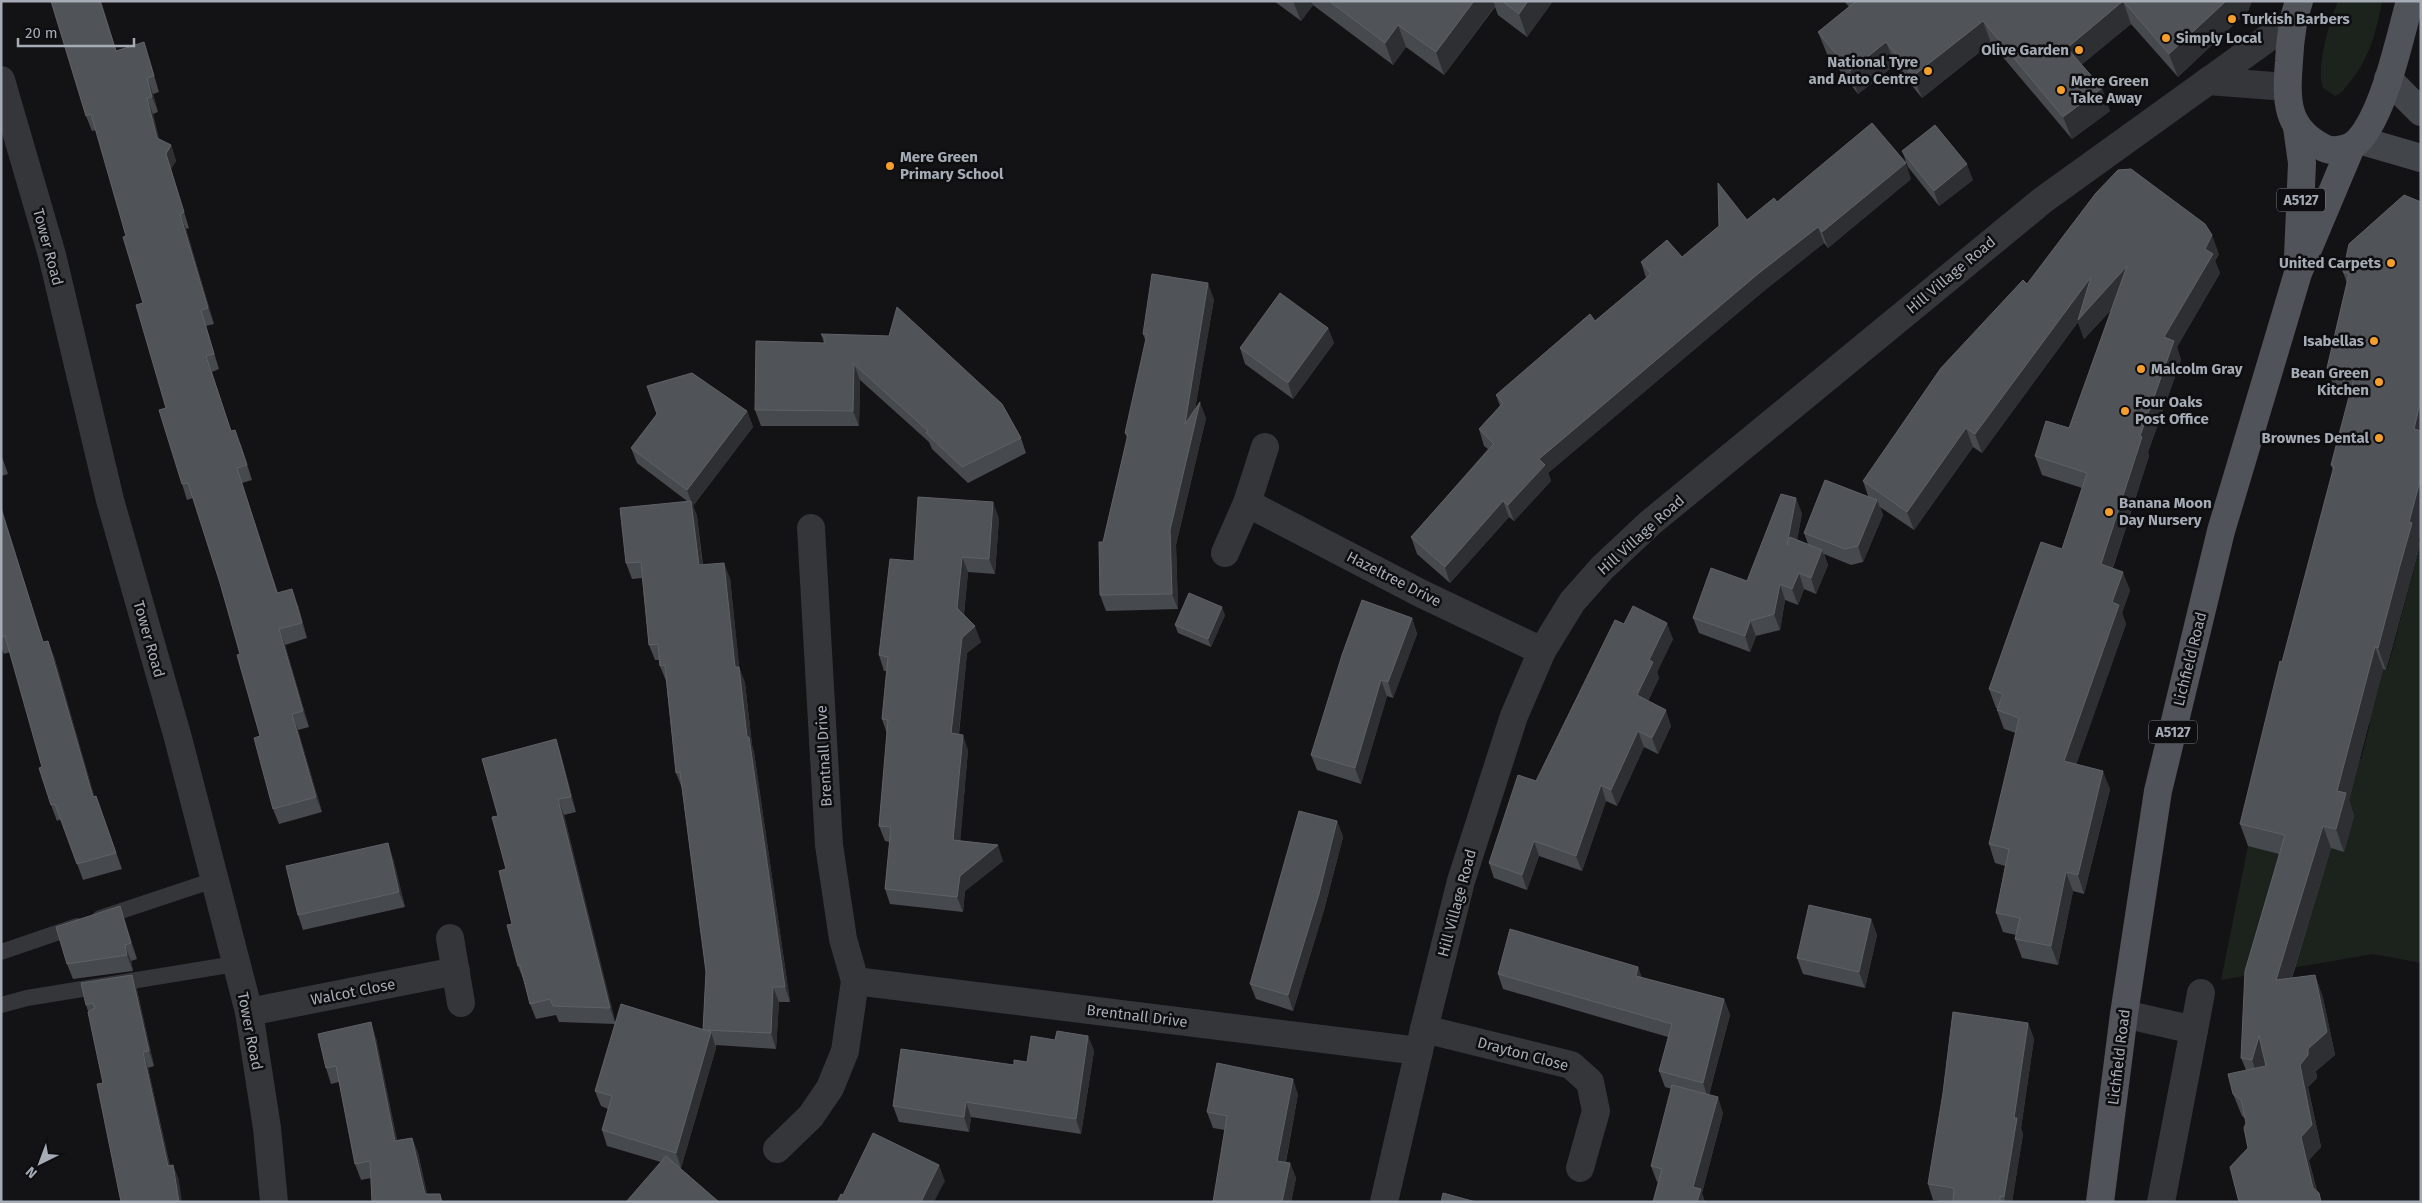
<svg xmlns="http://www.w3.org/2000/svg" width="2422" height="1203" font-family="'Fira Sans',sans-serif">
  <style>
    .green { fill: #1b231c }
    .lines { fill: none; stroke-linecap: round; stroke-linejoin: round }
    .lane { stroke: #34363a; stroke-width: 16 }
    .street { stroke: #34363a; stroke-width: 28 }
    .secondary { stroke: #42454a; stroke-width: 28 }
    .primary { stroke: #505359; stroke-width: 28 }
    .wall { fill: #46494d }
    .shaded-wall { fill: #2d2f32 }
    .building { fill: #505458; stroke: #5e6267 }
    .poi-dot { fill: #f49e2d; stroke: #0e0e10; stroke-width: 2 }
    .labels { text-anchor: middle; dominant-baseline: central; stroke-width: 5; stroke-linejoin: round; paint-order: stroke }
    .shield { fill: #0e0e10; stroke: #787d84; stroke-width: 1 }
    .shield-label { font-size: 14px; font-weight: bold; fill: #a5acb6 }
    .poi-label { font-size: 15px; font-weight: bold; fill: #a5acb6; stroke: #0e0e10; text-anchor: start }
    .street-label { font-size: 15px; fill: #a5acb6; stroke: #0e0e10 }
  </style>
  <rect width="100%" height="100%" fill="#131315"/>
  <g class="green">
    <path d="M2338 1H2382C2376 32 2370 58 2349 83 2345 88 2342 94 2335 96L2323 88C2316 65 2329 24 2338 1Z"/>
    <polygon points="2421,489 2421,963 2373,954 2221,980 2248,846 2325,750 2361,759 2370,724 2333,714 2351,661 2387,670 2420,546 2382,536"/>
  </g>
  <g class="lines">
    <g class="lane">
      <polyline points="100,918 214,880"/>
      <polyline points="1,952 77,926"/>
      <polyline points="1,1005 27,998 235,964"/>
    </g>
    <g class="street">
      <polyline points="1,80 52,255 110,500 178,738 249,1012 267,1128 274,1202"/>
      <polyline points="2208,81 2287,87"/>
      <polyline points="1247,503 1422,594 1542,651"/>
      <polyline points="1225,553 1247,503 1265,447"/>
      <polyline points="450,938 461,1003"/>
      <polyline points="855,981 1419,1051"/>
      <polyline points="249,1012 456,971"/>
      <polyline points="2124,1014 2194,1030 2201,993"/>
      <polyline points="1424,1029 1571,1065 1590,1082 1596,1111 1580,1168"/>
      <polyline points="777,1149 811,1116 830,1088 845,1051 855,981 843,939 829,845 811,528"/>
      <polyline points="1384,1202 1424,1029 1461,881 1514,716 1542,651 1572,602 1602,568 1650,523 2043,200 2268,38 2292,24"/>
      <polyline points="2161,1202 2194,1030"/>
    </g>
    <g class="secondary">
      <polyline points="2388,79 2421,112"/>
      <polyline points="2359,140 2421,158"/>
    </g>
    <g class="primary">
      <path d="M2299 1C2292 21 2290 40 2289 61 2286 100 2285 129 2324 148 2334 153 2351 149 2359 140 2385 110 2399 40 2410 1"/>
      <polyline points="2297,127 2302,163 2298,257"/>
      <polyline points="2100,1202 2124,1014 2158,791 2221,531 2298,273 2351,147"/>
    </g>
  </g>
  <g class="wall">
    <polygon points="51,1 101,1 116,50 149,58 159,92 153,94 158,112 153,114 159,139 171,145 176,161 171,169 189,228 186,229 214,324 206,326 219,369 212,372 231,431 241,445 252,480 242,483 278,593 298,605 307,638 285,645 309,727 298,730 322,812 279,824 273,809 260,736 240,654 220,583 193,498 187,500 182,484 143,303 126,236 96,130 92,131 86,116"/>
    <polygon points="1274,1 1553,1 1527,37 1498,15 1495,7 1444,75 1406,47 1393,65 1313,5 1301,21"/>
    <polygon points="1844,1 2252,1 2248,11 2178,77 2131,24 2081,65 2110,111 2072,139 1991,43 1922,98 1895,65 1858,94 1827,54 1818,32 1849,7"/>
    <polygon points="1902,151 1973,180 1939,206 1908,167"/>
    <polygon points="1911,179 1828,248 1824,243 1765,290 1548,473 1551,481 1514,521 1509,517 1450,583 1417,554 1411,537 1488,449 1484,446 1479,429 1500,406 1496,395 1595,321 1646,278 1641,262 1682,257 1747,220 1777,202"/>
    <polygon points="2421,202 2421,530 2418,540 2420,545 2386,670 2383,669 2349,800 2354,816 2344,852 2331,848 2292,978 2315,975 2323,998 2335,1055 2316,1071 2317,1078 2308,1087 2321,1147 2309,1160 2317,1191 2248,1148 2246,1119 2242,1116 2233,1094 2246,1070 2241,1058 2279,854 2248,846 2240,824 2333,470 2331,465 2350,394 2335,390 2327,368 2347,283 2343,272"/>
    <polygon points="2219,254 2215,261 2220,273 2177,347 2181,360 2148,452 2149,456 2113,568 2130,590 2122,613 2126,624 2076,764 2110,789 2084,894 2073,891 2058,965 2022,958 2015,939 2016,935 2003,932 1996,913 2005,866 1995,863 1989,844 2016,733 2004,729 1997,710 1998,708 1996,708 1989,689 2062,549 2082,488 2042,475 2035,456 2069,428 2112,309 2084,339 2078,322 1982,453 1973,447 1914,530 1880,507 1883,515 1863,562 1851,565 1824,554 1828,565 1816,594 1804,589 1798,605 1785,600 1780,630 1756,636 1750,652 1699,633 1693,618 1747,581 1802,513 1797,540 1808,544 1804,533 1868,496 1863,481 2027,284"/>
    <polygon points="1214,299 1195,409 1206,418 1176,545 1178,609 1106,611 1100,595 1103,542 1127,438 1125,433 1146,342 1143,334"/>
    <polygon points="1328,328 1334,343 1293,399 1245,364 1240,348"/>
    <polygon points="821,334 1021,438 1026,453 968,483 932,449 929,442 860,380 859,426 761,426 755,410 824,343"/>
    <polygon points="747,411 753,427 693,506 697,516 703,565 730,578 739,667 745,683 752,745 754,752 790,1002 779,1002 776,1049 716,1045 716,1048 681,1168 607,1146 602,1130 608,1109 601,1106 595,1091 615,1024 559,1022 556,1015 536,1019 530,1004 524,981 518,966 506,869 498,816 556,739 561,755 576,812 564,815 615,1022 703,1030 706,972 682,788 676,773 666,681 660,666 659,660 655,660 649,645 642,578 632,579 626,563 687,501 637,463 631,448"/>
    <polygon points="1,454 8,474 1,476"/>
    <polygon points="1,506 43,642 54,656 94,796 96,796 122,869 83,880 61,819 57,821 51,805 42,767 10,652 4,654 1,647"/>
    <polygon points="999,518 995,574 968,572 964,614 981,642 967,653 959,734 968,750 960,841 1003,861 965,891 963,912 890,904 885,889 890,842 885,841 879,826 887,734 882,719 887,671 884,671 879,655 914,561"/>
    <polygon points="1225,615 1211,647 1178,633 1175,625"/>
    <polygon points="1412,618 1417,634 1393,698 1387,696 1361,784 1317,770 1311,755"/>
    <polygon points="1624,624 1673,639 1657,672 1659,678 1648,701 1671,726 1658,754 1644,747 1617,806 1606,801 1582,871 1539,856 1527,890 1494,878 1489,863 1536,781"/>
    <polygon points="1337,821 1343,837 1324,910 1293,1011 1256,999 1250,984"/>
    <polygon points="393,858 405,907 303,930 298,915"/>
    <polygon points="120,906 137,959 131,961 133,971 73,979 67,964"/>
    <polygon points="1871,919 1877,935 1865,988 1803,974 1797,958"/>
    <polygon points="1638,967 1642,978 1724,999 1730,1015 1709,1095 1723,1113 1702,1193 1705,1202 1653,1202 1658,1182 1657,1182 1651,1166 1672,1089 1665,1087 1659,1071 1668,1037 1503,989 1498,974"/>
    <polygon points="132,975 137,990 154,1066 148,1068 170,1166 173,1165 179,1181 103,1083 88,1011 86,1005"/>
    <polygon points="2028,1023 2034,1039 2021,1128 2023,1134 2012,1202 1946,1202 1933,1200 1928,1184"/>
    <polygon points="1088,1036 1094,1051 1081,1134 971,1117 969,1132 899,1122 893,1106 1014,1065 1027,1062 1055,1040"/>
    <polygon points="376,1038 397,1140 412,1138 418,1153 427,1194 440,1194 443,1202 372,1202 371,1178 361,1180 355,1164 339,1082 331,1084 326,1068"/>
    <polygon points="1298,1094 1286,1162 1290,1163 1296,1178 1291,1202 1213,1202 1225,1130 1213,1128 1207,1112"/>
  </g>
  <g class="shaded-wall">
    <polygon points="100,1 101,1 121,66 116,51"/>
    <polygon points="1293,1 1311,1 1313,5 1301,21"/>
    <polygon points="1474,1 1493,1 1495,6 1444,75 1436,52"/>
    <polygon points="1528,1 1553,1 1527,37 1519,14"/>
    <polygon points="2123,1 2131,24 2075,70 2067,48"/>
    <polygon points="2226,1 2252,1 2248,11 2178,77 2169,54"/>
    <polygon points="1983,21 1991,43 1922,98 1913,76"/>
    <polygon points="1398,25 1406,47 1393,65 1385,43"/>
    <polygon points="1886,42 1895,65 1858,94 1850,71"/>
    <polygon points="147,78 153,94 158,112 152,97"/>
    <polygon points="2102,88 2110,111 2072,139 2063,117"/>
    <polygon points="147,98 153,114 163,153 157,138"/>
    <polygon points="171,145 176,161 171,169 189,228 184,212 166,154"/>
    <polygon points="1906,163 1911,179 1828,248 1822,232"/>
    <polygon points="1967,164 1973,180 1939,206 1934,191"/>
    <polygon points="180,214 186,229 214,324 208,308"/>
    <polygon points="1818,227 1824,243 1765,290 1548,473 1551,481 1514,521 1508,505 1539,459 1759,273"/>
    <polygon points="2212,235 2219,254 2215,261 2220,273 2177,347 2181,360 2148,452 2149,456 2108,582 2101,564 2140,436 2164,337 2205,249"/>
    <polygon points="2127,266 2134,285 2084,339 2078,322 1982,453 1975,434 2091,277"/>
    <polygon points="1208,283 1214,299 1190,439 1185,424"/>
    <polygon points="201,310 206,326 219,369 214,354"/>
    <polygon points="1328,328 1334,343 1293,399 1288,383"/>
    <polygon points="206,356 212,372 236,447 231,431"/>
    <polygon points="854,364 860,380 859,426 853,411"/>
    <polygon points="2421,399 2421,449 2414,429"/>
    <polygon points="1200,402 1206,418 1176,545 1178,609 1172,594 1170,530"/>
    <polygon points="747,411 753,427 693,506 697,516 704,581 699,565 691,501 687,490"/>
    <polygon points="1966,428 1973,447 1914,530 1907,512"/>
    <polygon points="235,430 241,445 252,480 247,465"/>
    <polygon points="237,468 242,483 283,609 277,593"/>
    <polygon points="2421,477 2421,530 2418,540 2420,545 2386,670 2378,648 2409,522"/>
    <polygon points="1796,498 1802,513 1793,560 1787,545"/>
    <polygon points="1877,500 1883,515 1863,562 1858,546"/>
    <polygon points="1503,501 1509,517 1450,583 1445,567"/>
    <polygon points="993,502 999,518 995,574 989,559"/>
    <polygon points="1,506 48,658 43,642 1,509"/>
    <polygon points="1822,550 1828,565 1816,594 1811,578"/>
    <polygon points="962,557 968,572 963,623 957,608"/>
    <polygon points="724,563 730,578 741,683 735,667"/>
    <polygon points="2123,572 2130,590 2122,613 2126,624 2071,780 2064,761 2112,602"/>
    <polygon points="1799,573 1804,589 1798,605 1792,589"/>
    <polygon points="1780,584 1785,600 1780,630 1774,614"/>
    <polygon points="292,589 298,605 307,638 302,623"/>
    <polygon points="1222,607 1225,615 1211,647 1208,639"/>
    <polygon points="1412,618 1417,634 1393,698 1388,682"/>
    <polygon points="1750,621 1756,636 1750,652 1745,636"/>
    <polygon points="1667,623 1673,639 1657,672 1659,678 1643,711 1637,695 1649,660"/>
    <polygon points="975,626 981,642 967,653 957,749 951,733 962,638"/>
    <polygon points="279,629 285,645 309,727 303,711"/>
    <polygon points="48,641 54,656 99,812 93,797"/>
    <polygon points="2375,647 2383,669 2349,800 2354,816 2344,852 2336,829 2337,791"/>
    <polygon points="739,667 745,683 752,745 754,752 790,1002 785,987 747,737"/>
    <polygon points="1381,680 1387,696 1361,784 1355,768"/>
    <polygon points="1666,710 1671,726 1658,754 1652,738"/>
    <polygon points="292,714 298,730 322,812 316,797"/>
    <polygon points="1638,731 1644,747 1617,806 1611,790"/>
    <polygon points="963,735 968,750 959,856 953,840"/>
    <polygon points="556,739 561,755 576,812 571,797"/>
    <polygon points="2103,771 2110,789 2084,894 2078,875"/>
    <polygon points="1601,785 1606,801 1582,871 1576,856"/>
    <polygon points="558,799 564,815 616,1024 610,1008"/>
    <polygon points="1337,821 1343,837 1324,910 1293,1011 1288,995"/>
    <polygon points="2323,826 2331,848 2284,1003 2276,980"/>
    <polygon points="1534,841 1539,856 1527,890 1522,875"/>
    <polygon points="388,843 393,858 405,907 399,892"/>
    <polygon points="998,845 1003,861 965,891 963,912 957,897 960,876"/>
    <polygon points="2066,872 2073,891 2058,965 2051,946"/>
    <polygon points="120,906 125,922 137,959 131,943"/>
    <polygon points="1871,919 1877,935 1865,988 1859,972"/>
    <polygon points="125,945 131,961 133,971 127,955"/>
    <polygon points="1638,967 1644,983 1636,976"/>
    <polygon points="132,975 137,990 154,1066 149,1051"/>
    <polygon points="2315,975 2323,998 2335,1055 2316,1071 2317,1078 2308,1087 2321,1147 2309,1160 2319,1202 2313,1188 2301,1137 2300,1065 2308,1049"/>
    <polygon points="773,987 779,1002 776,1049 771,1033"/>
    <polygon points="1724,999 1730,1015 1708,1098 1703,1083"/>
    <polygon points="371,1022 376,1038 400,1156 395,1141"/>
    <polygon points="2028,1023 2034,1039 2021,1128 2023,1134 2012,1202 2006,1202 2004,1197 2014,1118"/>
    <polygon points="711,1032 716,1048 681,1168 676,1153"/>
    <polygon points="1088,1036 1094,1051 1081,1134 1076,1119"/>
    <polygon points="2259,1036 2268,1058 2260,1082 2252,1060"/>
    <polygon points="143,1052 148,1068 173,1182 168,1166"/>
    <polygon points="1293,1079 1298,1094 1283,1176 1277,1161"/>
    <polygon points="1718,1097 1723,1113 1702,1193 1705,1202 1697,1202 1693,1187"/>
    <polygon points="966,1102 971,1117 969,1132 964,1117"/>
    <polygon points="412,1138 418,1153 429,1202 425,1194"/>
    <polygon points="1290,1163 1296,1178 1291,1202 1282,1202"/>
    <polygon points="173,1165 179,1181 182,1202 179,1202"/>
    <polygon points="939,1165 945,1181 934,1202 921,1202"/>
  </g>
  <g class="building">
    <polygon points="51,1 100,1 116,51 144,42 154,76 147,78 152,97 147,98 157,138 171,145 166,154 184,212 180,214 208,308 201,310 214,354 206,356 231,431 235,430 247,465 237,468 277,593 292,589 302,623 279,629 303,711 292,714 316,797 273,809 254,738 260,736 237,655 240,654 220,583 188,483 182,484 159,410 166,408 136,305 143,303 123,237 126,236 91,114 86,116"/>
    <polygon points="1329,1 1474,1 1436,52 1398,25 1385,43"/>
    <polygon points="1502,1 1528,1 1519,14"/>
    <polygon points="1854,1 2123,1 2067,48 2102,88 2063,117 1983,21 1913,76 1886,42 1850,71 1818,32 1855,2"/>
    <polygon points="2123,1 2226,1 2169,54"/>
    <polygon points="1872,123 1906,163 1822,232 1818,227 1759,273 1539,459 1545,465 1508,505 1503,501 1445,567 1411,537 1494,444 1479,429 1503,403 1496,395 1590,314 1595,321 1651,274 1641,262 1667,240 1682,257 1719,226 1718,183 1747,220 1774,198 1777,202"/>
    <polygon points="1935,125 1967,164 1934,191 1902,151"/>
    <polygon points="2131,169 2205,224 2212,235 2205,249 2213,254 2164,337 2174,341 2140,436 2142,437 2101,564 2123,572 2112,602 2119,605 2064,761 2103,771 2078,875 2066,872 2051,946 2015,939 2020,918 1996,913 2009,849 1989,844 2019,718 1997,710 2003,694 1989,689 2041,542 2062,549 2087,473 2035,456 2046,421 2069,428 2127,266 2078,320 2091,277 1975,434 1966,428 1907,512 1863,481 1941,368 2023,280 2027,284 2096,193 2118,170"/>
    <polygon points="2404,195 2421,202 2421,399 2414,429 2421,431 2421,477 2409,522 2412,523 2399,569 2378,648 2375,647 2337,791 2346,793 2336,829 2323,826 2276,980 2315,975 2327,1032 2308,1049 2308,1055 2300,1065 2312,1125 2301,1137 2313,1188 2319,1193 2321,1202 2239,1202 2230,1167 2248,1148 2244,1128 2246,1123 2241,1100 2233,1094 2228,1074 2266,1066 2259,1036 2252,1060 2241,1058 2245,971 2285,835 2240,824 2280,661 2282,662 2334,466 2331,465 2355,374 2327,368 2349,274 2343,272 2349,244"/>
    <polygon points="1152,274 1208,283 1185,424 1200,402 1170,530 1172,594 1100,595 1099,542 1103,542 1128,434 1125,433 1147,334 1143,334"/>
    <polygon points="1280,293 1328,328 1288,383 1240,348"/>
    <polygon points="897,307 1002,404 1021,438 962,467 926,433 928,431 854,364 853,411 755,410 756,341 825,343 825,338 821,334 889,336"/>
    <polygon points="692,373 747,411 687,490 631,448 657,414 647,386"/>
    <polygon points="1825,480 1877,500 1858,546 1845,549 1804,533"/>
    <polygon points="1781,494 1796,498 1787,545 1790,537 1822,550 1811,578 1799,573 1792,589 1780,584 1774,614 1750,621 1745,636 1693,618 1711,568 1747,581"/>
    <polygon points="918,497 993,502 989,559 962,557 957,608 975,626 962,638 951,733 963,735 953,840 998,845 960,876 957,897 885,889 891,827 879,826 888,720 882,719 888,657 879,655 890,559 914,561"/>
    <polygon points="691,501 699,565 724,563 735,667 739,667 747,737 749,737 785,987 773,987 771,1033 703,1030 706,972 680,772 676,773 665,665 660,666 658,644 649,645 641,562 626,563 620,508"/>
    <polygon points="1,509 43,642 48,641 93,797 96,796 116,853 77,864 55,804 51,805 39,768 42,767 5,636 1,637"/>
    <polygon points="1189,593 1222,607 1208,639 1175,625"/>
    <polygon points="1362,600 1412,618 1388,682 1381,680 1355,768 1311,755 1342,655"/>
    <polygon points="1633,606 1667,623 1649,660 1653,662 1637,695 1666,710 1652,738 1638,731 1611,790 1601,785 1576,856 1534,841 1522,875 1489,863 1518,775 1536,781 1615,620 1624,624"/>
    <polygon points="556,739 571,797 558,799 610,1008 553,1006 550,999 530,1004 520,965 518,966 507,925 512,924 499,871 506,869 492,817 498,816 482,759"/>
    <polygon points="1299,811 1337,821 1319,894 1288,995 1250,984"/>
    <polygon points="388,843 399,892 298,915 286,866"/>
    <polygon points="1809,905 1871,919 1859,972 1797,958"/>
    <polygon points="120,906 131,943 125,945 127,955 67,964 56,927"/>
    <polygon points="1510,929 1638,967 1636,976 1724,999 1703,1083 1659,1071 1672,1024 1498,974"/>
    <polygon points="132,975 149,1051 143,1052 168,1166 173,1165 179,1202 121,1202 97,1084 103,1083 88,1012 95,1008 93,1003 86,1005 81,983"/>
    <polygon points="621,1004 711,1032 676,1153 602,1130 612,1096 595,1091"/>
    <polygon points="1953,1012 2028,1023 2014,1118 2017,1118 2004,1197 2000,1196 2000,1202 1953,1202 1954,1188 1928,1184 1943,1093"/>
    <polygon points="371,1022 395,1141 412,1138 425,1194 440,1194 441,1202 372,1202 370,1161 355,1164 336,1066 326,1068 318,1034"/>
    <polygon points="1057,1031 1088,1036 1076,1119 966,1102 964,1117 893,1106 901,1049 1014,1065 1014,1060 1027,1062 1031,1036 1055,1040"/>
    <polygon points="1217,1063 1293,1079 1277,1161 1290,1163 1282,1202 1213,1202 1227,1116 1207,1112"/>
    <polygon points="1672,1085 1718,1097 1693,1187 1701,1189 1697,1202 1653,1202 1662,1169 1651,1166"/>
    <polygon points="873,1133 939,1165 921,1202 837,1202 841,1194 843,1195"/>
    <polygon points="666,1156 719,1202 626,1202"/>
    <polygon points="1443,1193 1476,1202 1441,1202"/>
  </g>
  <g class="poi-dot">
    <circle cx="2232" cy="19" r="5"/>
    <circle cx="2166" cy="38" r="5"/>
    <circle cx="2079" cy="50" r="5"/>
    <circle cx="1928" cy="71" r="5"/>
    <circle cx="2061" cy="90" r="5"/>
    <circle cx="890" cy="166" r="5"/>
    <circle cx="2391" cy="263" r="5"/>
    <circle cx="2374" cy="341" r="5"/>
    <circle cx="2141" cy="369" r="5"/>
    <circle cx="2379" cy="382" r="5"/>
    <circle cx="2125" cy="411" r="5"/>
    <circle cx="2379" cy="438" r="5"/>
    <circle cx="2109" cy="512" r="5"/>
  </g>
  <g class="labels">
    <g class="shield">
      <rect x="2277" y="188.5" width="48" height="23" rx="4"/>
      <rect x="2149" y="720.5" width="48" height="23" rx="4"/>
    </g>
    <g class="shield-label">
      <text x="2301" y="200">A5127</text>
      <text x="2173" y="732">A5127</text>
    </g>
    <g class="poi-label">
      <text x="2242" y="19">Turkish Barbers</text>
      <text x="2176" y="38">Simply Local</text>
      <text x="2069" y="50" text-anchor="end">Olive Garden</text>
      <text x="1918" y="62" text-anchor="end">National Tyre<tspan x="1918" dy="17">and Auto Centre</tspan></text>
      <text x="2071" y="81">Mere Green<tspan x="2071" dy="17">Take Away</tspan></text>
      <text x="900" y="157">Mere Green<tspan x="900" dy="17">Primary School</tspan></text>
      <text x="2381" y="263" text-anchor="end">United Carpets</text>
      <text x="2364" y="341" text-anchor="end">Isabellas</text>
      <text x="2151" y="369">Malcolm Gray</text>
      <text x="2369" y="373" text-anchor="end">Bean Green<tspan x="2369" dy="17">Kitchen</tspan></text>
      <text x="2135" y="402">Four Oaks<tspan x="2135" dy="17">Post Office</tspan></text>
      <text x="2369" y="438" text-anchor="end">Brownes Dental</text>
      <text x="2119" y="503">Banana Moon<tspan x="2119" dy="17">Day Nursery</tspan></text>
    </g>
    <g class="street-label">
      <text transform="translate(48 247) rotate(75)">Tower Road</text>
      <text transform="translate(1951 275) rotate(-40)">Hill Village Road</text>
      <text transform="translate(1641 535) rotate(-42)">Hill Village Road</text>
      <text transform="translate(1394 579) rotate(27)">Hazeltree Drive</text>
      <text transform="translate(149 639) rotate(74)">Tower Road</text>
      <text transform="translate(2190 659) rotate(-76)">Lichfield Road</text>
      <text transform="translate(824 756) rotate(-93)">Brentnall Drive</text>
      <text transform="translate(1457 903) rotate(-75)">Hill Village Road</text>
      <text transform="translate(353 992) rotate(-11)">Walcot Close</text>
      <text transform="translate(1137 1016) rotate(7)">Brentnall Drive</text>
      <text transform="translate(250 1031) rotate(79)">Tower Road</text>
      <text transform="translate(1523 1054) rotate(15)">Drayton Close</text>
      <text transform="translate(2119 1057) rotate(-83)">Lichfield Road</text>
    </g>
  </g>
  <rect width="2422" height="1203" fill="none" stroke="#a5acb6" stroke-width="5"/>
  <g transform="translate(40 1163) rotate(222)" stroke="#0e0e10" stroke-width="4" paint-order="stroke">
  <path d="M0-4L9 19L0 12L-9 19Z" fill="#a5acb6"/>
  <text y="-8" font-size="14" font-weight="bold" text-anchor="middle" fill="#a5acb6">N</text>
  </g>
  <path d="M18 38v8h116v-8" fill="none" stroke="#a5acb6" stroke-width="2.5"/>
  <text x="25" y="38" font-size="15" fill="#a5acb6" stroke="#0e0e10" stroke-width="4" paint-order="stroke">20 m</text>
</svg>
